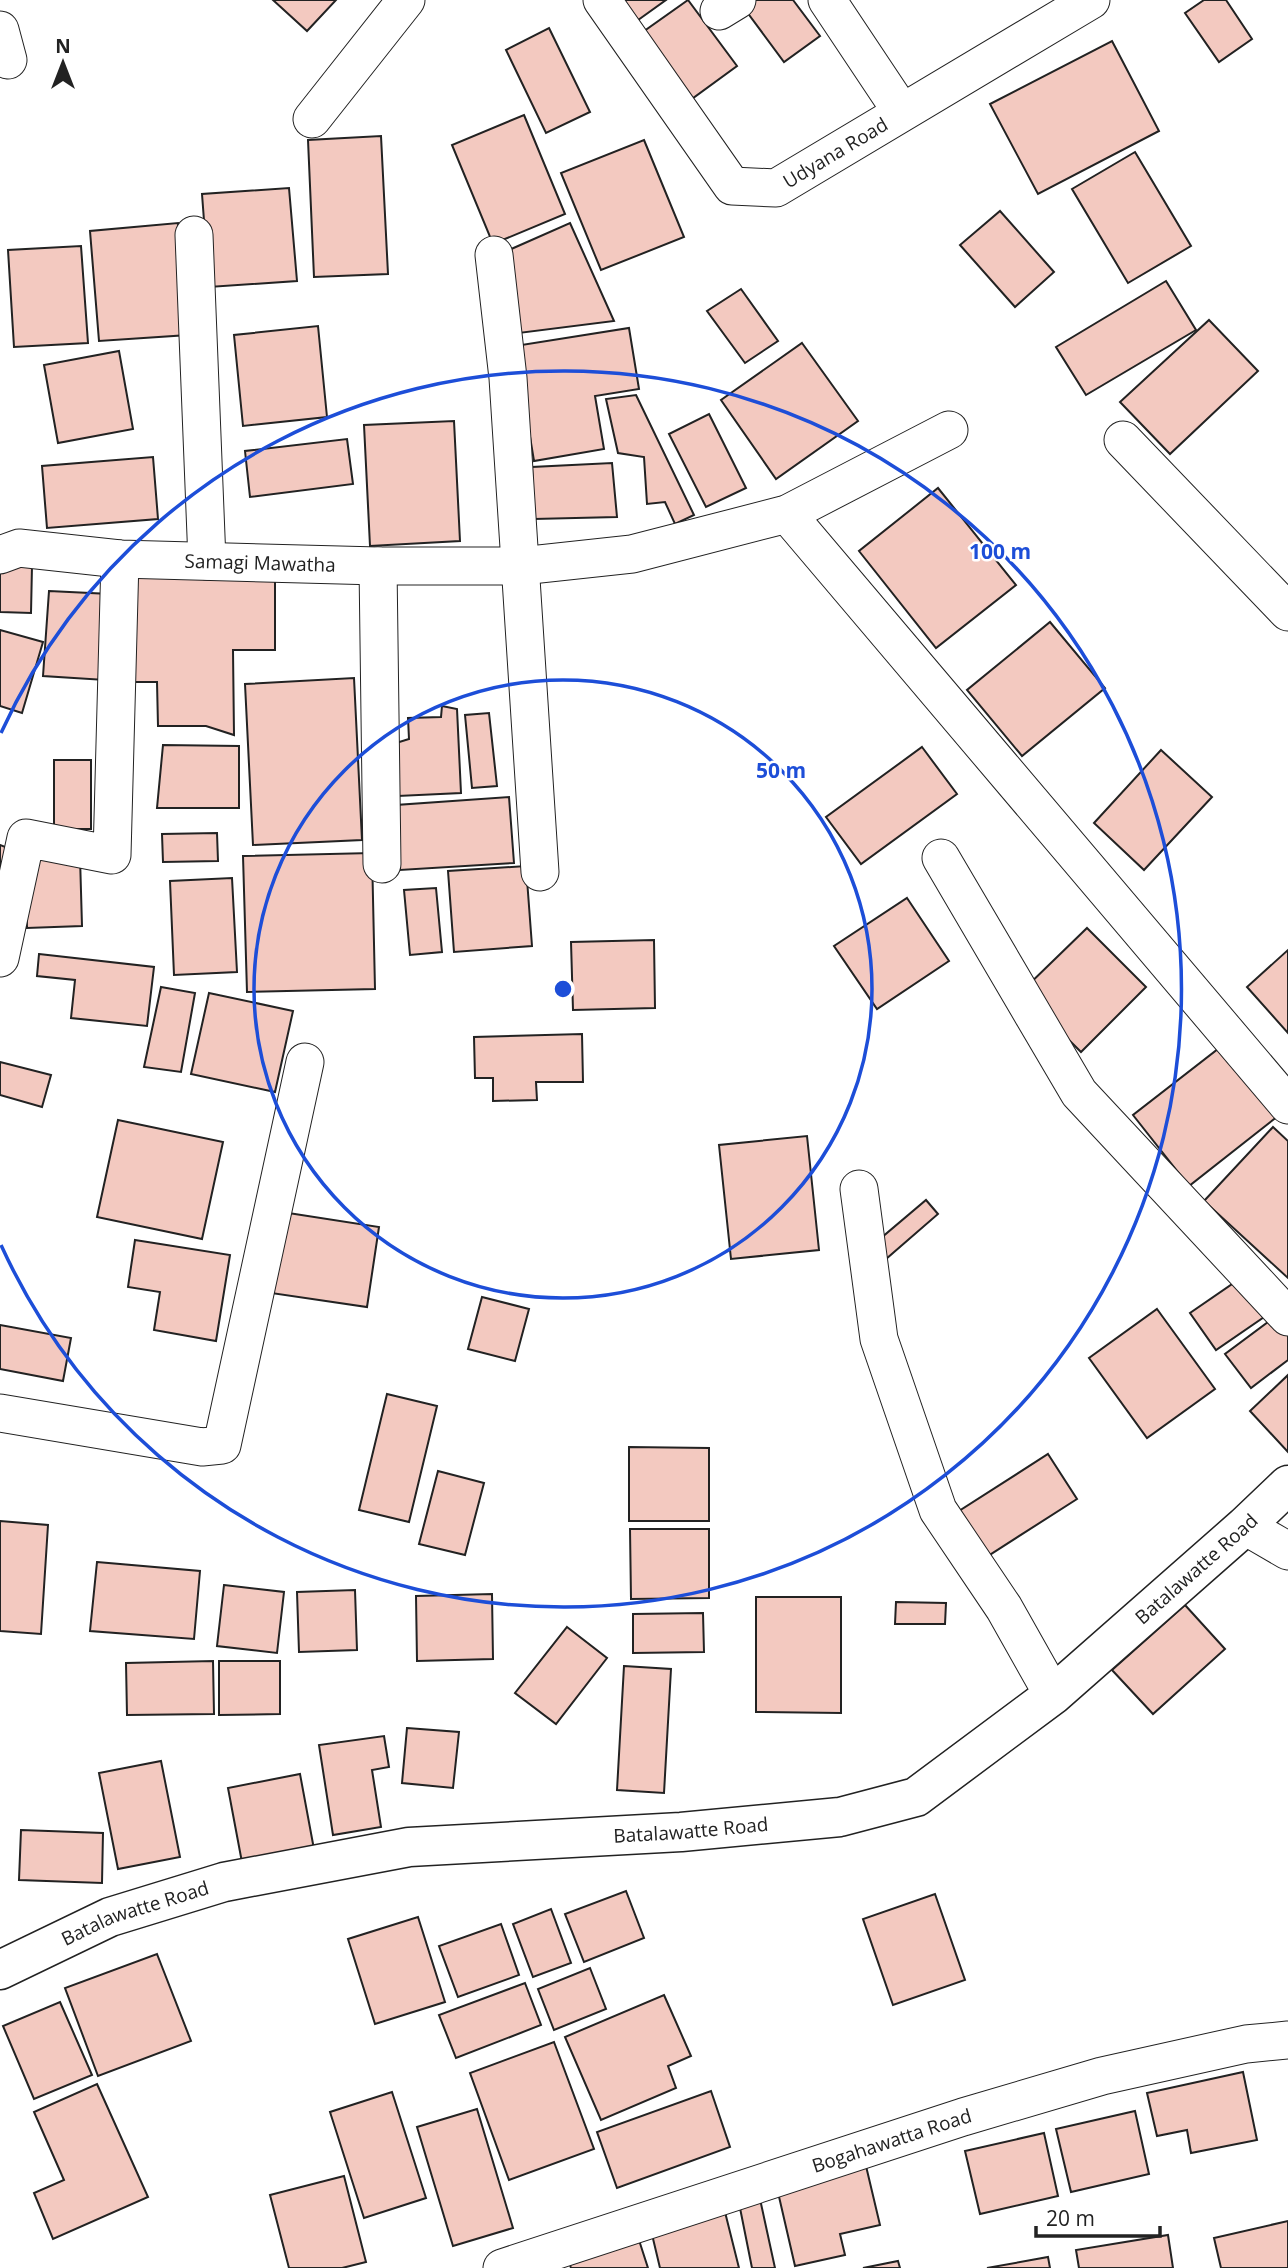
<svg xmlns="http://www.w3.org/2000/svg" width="1288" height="2268" font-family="'Open Sans',sans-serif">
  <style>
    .building { fill: #f3c9c0; stroke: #222; stroke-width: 2 }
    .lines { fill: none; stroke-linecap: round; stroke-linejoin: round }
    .minor-casing { stroke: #222; stroke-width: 39 }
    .tertiary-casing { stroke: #222; stroke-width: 41 }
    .minor { stroke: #fff; stroke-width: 37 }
    .tertiary { stroke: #fff; stroke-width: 38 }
    .ring { fill: none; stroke: #1d4ed8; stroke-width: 3.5 }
    .labels { text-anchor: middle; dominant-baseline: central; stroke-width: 5; stroke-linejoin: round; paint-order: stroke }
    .street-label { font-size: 19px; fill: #222; stroke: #fff }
    .centre { fill: #1d4ed8; stroke: #fff; stroke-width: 3.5 }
    .ring-label { font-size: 21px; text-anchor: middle; font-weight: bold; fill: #1d4ed8; stroke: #fff; stroke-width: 5; stroke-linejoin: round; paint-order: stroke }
  </style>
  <rect width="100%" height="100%" fill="#fff"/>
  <g class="building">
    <polygon points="273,0 336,0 307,31"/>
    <polygon points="617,0 666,0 627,28"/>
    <polygon points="688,0 737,66 689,101 640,34"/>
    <polygon points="746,0 793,0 820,36 784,62 741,4"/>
    <polygon points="1204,0 1226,0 1252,39 1219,62 1185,13"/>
    <polygon points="549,28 590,112 546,133 506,50"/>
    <polygon points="1112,41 1159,131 1038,194 990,104"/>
    <polygon points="524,115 565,214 493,244 452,145"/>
    <polygon points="381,136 388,274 314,277 308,140"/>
    <polygon points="644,140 684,237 601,270 561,173"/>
    <polygon points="1135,152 1191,246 1128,283 1072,189"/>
    <polygon points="289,188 297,281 209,287 202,194"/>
    <polygon points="1000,211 1054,272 1015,307 960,245"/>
    <polygon points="178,223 188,335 99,341 90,231"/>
    <polygon points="570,223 614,321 519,333 509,250"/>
    <polygon points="81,246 88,343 14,347 8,250"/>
    <polygon points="1166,281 1196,330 1086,395 1056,347"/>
    <polygon points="741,289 778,341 745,363 707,311"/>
    <polygon points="1209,320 1258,371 1170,454 1120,402"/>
    <polygon points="318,326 327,417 243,426 234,335"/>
    <polygon points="629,328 639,389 595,396 604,449 534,461 515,346"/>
    <polygon points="802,343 858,421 776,479 721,400"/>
    <polygon points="119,351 133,429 58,443 44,365"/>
    <polygon points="636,395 694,515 675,524 665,502 647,504 644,457 618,453 606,399"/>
    <polygon points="709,414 746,488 706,507 669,434"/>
    <polygon points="454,421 460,541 370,546 364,425"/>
    <polygon points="347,439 353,484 250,497 245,451"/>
    <polygon points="153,457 158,519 47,528 42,466"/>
    <polygon points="612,463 617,517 534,519 532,467"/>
    <polygon points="938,488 1016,585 936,648 859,551"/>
    <polygon points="0,564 32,566 31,613 0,612"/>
    <polygon points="275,573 275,650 233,650 234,735 206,726 158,726 157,682 129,682 127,574"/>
    <polygon points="49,591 110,594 105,680 43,676"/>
    <polygon points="1050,622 1105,688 1022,756 967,690"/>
    <polygon points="0,630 43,642 22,713 0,706"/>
    <polygon points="354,678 362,840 253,845 245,684"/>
    <polygon points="442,706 457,709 461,793 398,796 396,743 409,739 408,718 441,717"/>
    <polygon points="489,713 497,786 472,788 465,715"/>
    <polygon points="163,745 239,746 239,808 157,808"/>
    <polygon points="922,747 957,794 861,864 826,817"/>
    <polygon points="1161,750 1212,797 1144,870 1094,823"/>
    <rect x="54" y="760" width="37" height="69"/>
    <polygon points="509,797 514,863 400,870 396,805"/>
    <polygon points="217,833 218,861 163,862 162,834"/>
    <polygon points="0,845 13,850 0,888"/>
    <polygon points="372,853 375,989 247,992 243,856"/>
    <polygon points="80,857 82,926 27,928 25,858"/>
    <polygon points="526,866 532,946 454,952 448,871"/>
    <polygon points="232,878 237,972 174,975 170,881"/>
    <polygon points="436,888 442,952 410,955 404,890"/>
    <polygon points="907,898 949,961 877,1009 834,946"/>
    <polygon points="1087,928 1146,987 1081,1052 1021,992"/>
    <polygon points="654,940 655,1008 573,1010 571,942"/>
    <polygon points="1288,950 1288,1033 1247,987"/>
    <polygon points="39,954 154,967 147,1026 71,1018 75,980 37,976"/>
    <polygon points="161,987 195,993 181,1072 144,1067"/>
    <polygon points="209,993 293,1011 275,1092 191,1074"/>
    <polygon points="582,1034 583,1082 536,1082 537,1100 493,1101 493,1078 475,1078 474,1037"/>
    <polygon points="1227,1042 1283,1112 1189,1186 1133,1115"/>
    <polygon points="0,1062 51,1075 42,1107 0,1095"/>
    <polygon points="118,1120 223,1142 202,1239 97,1217"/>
    <polygon points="1273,1127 1288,1141 1288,1278 1204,1201"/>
    <polygon points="807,1136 819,1250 731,1259 719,1145"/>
    <polygon points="926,1200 938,1214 886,1259 874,1244"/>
    <polygon points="282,1212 379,1227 367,1307 271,1293"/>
    <polygon points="135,1240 230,1255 216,1341 154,1330 160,1292 128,1287"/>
    <polygon points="1241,1278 1267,1315 1216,1350 1190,1313"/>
    <polygon points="482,1297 529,1309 515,1361 468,1349"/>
    <polygon points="1157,1309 1215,1389 1147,1438 1089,1358"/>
    <polygon points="1280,1313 1288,1324 1288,1360 1251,1388 1225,1354"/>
    <polygon points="0,1325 71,1338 63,1381 0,1369"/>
    <polygon points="1288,1375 1288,1452 1250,1411"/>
    <polygon points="387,1394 437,1406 409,1522 359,1510"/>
    <polygon points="629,1447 709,1448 709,1521 629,1521"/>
    <polygon points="1048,1454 1077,1499 977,1563 948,1518"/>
    <polygon points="438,1471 484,1483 465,1555 419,1544"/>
    <polygon points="0,1521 48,1525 41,1634 0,1631"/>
    <polygon points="630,1529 709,1529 709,1598 631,1599"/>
    <polygon points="97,1562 200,1571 194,1639 90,1631"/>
    <polygon points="224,1585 284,1592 277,1653 217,1646"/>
    <polygon points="355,1590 357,1650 299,1652 297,1592"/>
    <polygon points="492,1594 493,1659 417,1661 416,1596"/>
    <polygon points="756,1597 841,1597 841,1713 756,1712"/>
    <polygon points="896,1602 946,1603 945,1624 895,1624"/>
    <polygon points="1185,1605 1225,1649 1153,1714 1112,1670"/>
    <polygon points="703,1613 704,1652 633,1653 633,1614"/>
    <polygon points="567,1627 607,1658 556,1724 515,1693"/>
    <polygon points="213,1661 214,1714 127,1715 126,1663"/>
    <polygon points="219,1661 280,1661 280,1714 219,1715"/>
    <polygon points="624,1666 671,1669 664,1793 617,1790"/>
    <polygon points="407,1728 459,1732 453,1788 402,1783"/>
    <polygon points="384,1736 389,1767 372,1770 381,1827 333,1835 319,1745"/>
    <polygon points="161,1761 180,1857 118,1869 99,1773"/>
    <polygon points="300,1774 316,1860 244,1873 228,1788"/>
    <polygon points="21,1830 103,1833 102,1883 19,1880"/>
    <polygon points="626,1891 644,1938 584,1962 565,1914"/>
    <polygon points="935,1894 965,1980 893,2005 863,1919"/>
    <polygon points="551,1909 571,1963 533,1977 513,1924"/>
    <polygon points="418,1917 445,2002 375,2024 348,1939"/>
    <polygon points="501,1924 519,1975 458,1997 439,1946"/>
    <polygon points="157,1954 191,2041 98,2076 65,1988"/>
    <polygon points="590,1968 606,2009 554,2030 538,1989"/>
    <polygon points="525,1983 541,2025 456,2058 439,2015"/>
    <polygon points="664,1995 691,2056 668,2066 676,2088 601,2120 565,2037"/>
    <polygon points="60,2002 92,2075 34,2099 3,2026"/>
    <polygon points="554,2042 594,2149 509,2180 470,2073"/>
    <polygon points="1243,2072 1257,2140 1191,2153 1187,2130 1157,2136 1147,2093"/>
    <polygon points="97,2084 148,2197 53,2239 34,2193 64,2180 34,2112"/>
    <polygon points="711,2091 730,2147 617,2188 597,2132"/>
    <polygon points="392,2092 426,2198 364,2218 330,2112"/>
    <polygon points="477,2109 513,2228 453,2246 417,2127"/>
    <polygon points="1135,2111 1149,2174 1071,2192 1056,2129"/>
    <polygon points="1044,2133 1058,2196 980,2214 965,2151"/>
    <polygon points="866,2166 880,2225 840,2234 845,2255 795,2266 777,2188"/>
    <polygon points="344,2176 366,2262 342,2268 289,2268 270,2195"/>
    <polygon points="760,2199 775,2268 752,2268 739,2203"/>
    <polygon points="724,2208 739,2268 660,2268 650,2226"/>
    <polygon points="1288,2221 1288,2268 1221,2268 1214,2238"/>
    <polygon points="1168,2235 1173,2268 1079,2268 1076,2250"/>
    <polygon points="638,2237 648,2268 571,2268 568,2259"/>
    <polygon points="1048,2257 1050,2268 987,2268"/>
    <polygon points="898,2261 900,2268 863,2268"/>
  </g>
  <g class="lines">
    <defs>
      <g id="minor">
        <path id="s1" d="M602 0 732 186 776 188 1091 0"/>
        <polyline points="827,0 901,111"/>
        <polyline points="719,11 737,0"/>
        <polyline points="0,30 8,60"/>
        <polyline points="312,119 406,0"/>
        <polyline points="194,235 207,561"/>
        <polyline points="494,255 508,378 540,872"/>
        <polyline points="1123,440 1288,612"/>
        <polyline points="787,514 1288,1105"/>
        <path id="s2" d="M0 555 19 548 120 559 378 566H521L632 554 787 514 949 430"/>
        <polyline points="378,566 382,864"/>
        <polyline points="941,858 1079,1093 1288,1317"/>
        <polyline points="0,958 26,838 112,855 120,559"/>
        <polyline points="859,1189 879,1339 938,1510 1004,1608 1053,1695"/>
        <polyline points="0,1413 202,1447 222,1445 305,1062"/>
        <polyline points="1245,1526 1288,1551"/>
        <path id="s3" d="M502 2268 963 2117 1102 2076 1246 2044 1288 2040"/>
      </g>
      <g id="tertiary">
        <path id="s4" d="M0 1970 110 1917 224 1882 409 1847 681 1832 840 1817 916 1797 1053 1695 1245 1526 1288 1485"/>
      </g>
    </defs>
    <use href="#minor" class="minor-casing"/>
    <use href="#tertiary" class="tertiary-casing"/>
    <use href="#minor" class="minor"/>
    <use href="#tertiary" class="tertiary"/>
  </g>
  <g class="ring">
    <circle cx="563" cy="989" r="309"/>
    <path d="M1 733A618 618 0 1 1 1 1245"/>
  </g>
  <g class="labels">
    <g class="street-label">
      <text stroke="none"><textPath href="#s1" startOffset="340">Udyana Road</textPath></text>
      <text stroke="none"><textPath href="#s2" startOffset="262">Samagi Mawatha</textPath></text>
      <text stroke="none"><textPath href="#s4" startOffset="1302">Batalawatte Road</textPath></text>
      <text stroke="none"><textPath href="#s4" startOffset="712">Batalawatte Road</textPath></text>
      <text stroke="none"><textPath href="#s4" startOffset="147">Batalawatte Road</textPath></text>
      <text stroke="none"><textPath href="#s3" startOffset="410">Bogahawatta Road</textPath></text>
    </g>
  </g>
  <circle cx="563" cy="989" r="10" class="centre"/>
  <g class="ring-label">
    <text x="1000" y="559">100 m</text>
    <text x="781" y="778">50 m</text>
  </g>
  <g transform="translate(63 63)" stroke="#ffffff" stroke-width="5" paint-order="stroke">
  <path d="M0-5L12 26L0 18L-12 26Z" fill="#222222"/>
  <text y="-10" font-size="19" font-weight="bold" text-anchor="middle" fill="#222222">N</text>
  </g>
  <path d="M1036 2226v10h124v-10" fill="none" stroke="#222222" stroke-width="3.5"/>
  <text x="1046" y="2226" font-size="21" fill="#222222" stroke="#ffffff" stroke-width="5" paint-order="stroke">20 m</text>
</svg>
